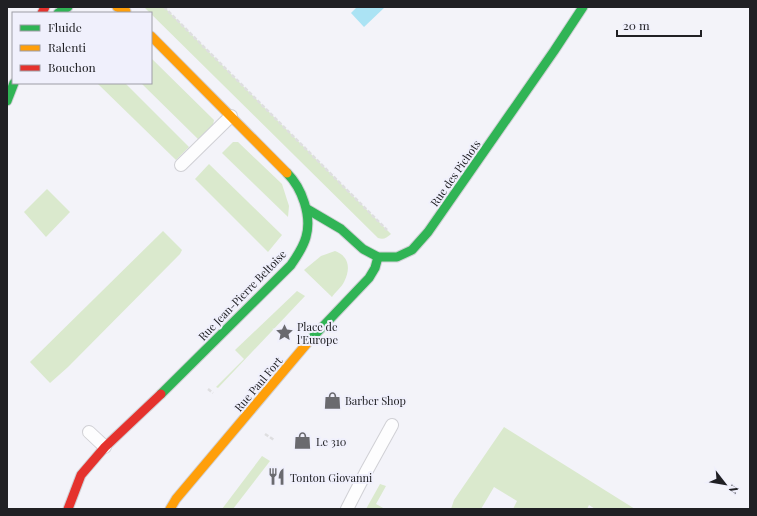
<svg xmlns="http://www.w3.org/2000/svg" width="757" height="516" font-family="'Playfair Display',serif">
  <style>
    .green { fill: #dae9cd }
    .water { fill: #abe3f4 }
    .lines { fill: none; stroke-linecap: round; stroke-linejoin: round }
    .lane-casing { stroke: #d0d0d5; stroke-width: 14 }
    .fast-casing { stroke: #d0d0d5; stroke-width: 11 }
    .slow-casing { stroke: #d0d0d5; stroke-width: 11 }
    .jam-casing { stroke: #d0d0d5; stroke-width: 11 }
    .path { stroke: #dedee0; stroke-width: 2.5; stroke-dasharray: 4 2; stroke-linecap: butt }
    .lane { stroke: #fdfdfe; stroke-width: 12 }
    .fast { stroke: #30b455; stroke-width: 9 }
    .slow { stroke: #ff9f0a; stroke-width: 9 }
    .jam { stroke: #e5322d; stroke-width: 9 }
    .labels { text-anchor: middle; dominant-baseline: central; stroke-width: 4; stroke-linejoin: round; paint-order: stroke }
    .street-label { font-size: 11px; fill: #202024; stroke: #f0f0fc }
    .poi-label { font-size: 11px; fill: #202024; stroke: #f0f0fc; text-anchor: start }
  </style>
  <rect width="100%" height="100%" fill="#f3f3f9"/>
  <g class="green">
    <path d="M144 7H164L391 234C386 238 384 240 378 238Z"/>
    <polygon points="151,58 214,120 213,125 198,139 141,83 151,83"/>
    <polygon points="97,83 125,83 189,147 176,160"/>
    <polygon points="233,142 238,142 282,184 289,206 288,217 222,153"/>
    <polygon points="209,164 282,235 268,252 195,179"/>
    <polygon points="47,189 70,212 46,237 24,212"/>
    <polygon points="163,231 182,250 180,254 68,367 50,383 30,362"/>
    <path d="M335 251C349 256 351 269 344 282 341 288 335 292 332 297L304 270 321 256Z"/>
    <polygon points="297,291 305,296 218,388 216,387 244,359 235,350"/>
    <polygon points="504,427 635,509 595,509 589,505 587,509 513,509 517,501 494,487 481,509 451,509 454,500"/>
    <polygon points="262,456 270,461 233,509 222,509"/>
    <polygon points="380,484 386,486 376,504 385,509 366,509"/>
  </g>
  <polygon class="water" points="357,7 385,7 364,27 351,13"/>
  <g class="lines">
    <defs>
      <g id="lane">
        <polyline points="181,165 231,116"/>
        <polyline points="89,432 105,447"/>
        <polyline points="347,509 366,472 392,425"/>
      </g>
      <g id="fast">
        <polyline points="58,13 68,7"/>
        <polyline points="7,101 14,83"/>
        <polyline points="307,209 341,229 363,249 378,257 397,257 412,250 428,232 554,51 583,7"/>
        <polyline points="309,341 369,278 375,268 378,257"/>
        <path d="M161 394 291 265C297 256 303 248 306 237 312 216 302 188 287 173"/>
      </g>
      <g id="slow">
        <polyline points="117,7 126,11"/>
        <polyline points="151,36 287,173"/>
        <polyline points="170,509 176,499 309,341"/>
      </g>
      <g id="jam">
        <polyline points="42,13 45,7"/>
        <polyline points="68,509 81,475 105,447 161,394"/>
      </g>
    </defs>
    <use href="#lane" class="lane-casing"/>
    <use href="#fast" class="fast-casing"/>
    <use href="#slow" class="slow-casing"/>
    <use href="#jam" class="jam-casing"/>
    <g class="path">
      <polyline points="164,7 387,230"/>
      <polyline points="208,389 213,393"/>
      <polyline points="265,434 274,440"/>
    </g>
    <use href="#lane" class="lane"/>
    <use href="#fast" class="fast"/>
    <use href="#slow" class="slow"/>
    <use href="#jam" class="jam"/>
  </g>
  <defs>
    <symbol id="sight-bare" viewBox="-9 -9 18 18"><path d="M0-6L1.8-2.2L6-1.7L2.9 1.2L3.7 5.4L0 3.3L-3.7 5.4L-2.9 1.2L-6-1.7L-1.8-2.2Z" fill="#6a6a6f" stroke="#f0f0fc" stroke-width="2.5" paint-order="stroke"/></symbol>
    <symbol id="shop-bare" viewBox="-9 -9 18 18"><path d="M-5-2.5h2.3a2.7 3.5 0 0 1 5.4 0H5L5.5 6h-11ZM-1.5-2.5h3a1.5 2.3 0 0 0-3 0Z" fill="#6a6a6f" stroke="#f0f0fc" stroke-width="2.5" paint-order="stroke"/></symbol>
    <symbol id="restaurant-bare" viewBox="-9 -9 18 18"><path d="M-5-6h1v4h1v-4h1v4h1v-4h1v5L-1.5 .5V6h-2V.5L-5-1ZM5-6V6H3V1.5H1.5Q1.5-4 5-6Z" fill="#6a6a6f" stroke="#f0f0fc" stroke-width="2.5" paint-order="stroke"/></symbol>
  </defs>
  <g fill-rule="evenodd">
    <use href="#sight-bare" x="272" y="320" width="25" height="25"/>
    <use href="#shop-bare" x="320" y="388" width="25" height="25"/>
    <use href="#shop-bare" x="290" y="428" width="25" height="25"/>
    <use href="#restaurant-bare" x="264" y="464" width="25" height="25"/>
  </g>
  <g class="labels">
    <g class="street-label">
      <text transform="translate(455 173) rotate(-55)">Rue des Pichots</text>
      <text transform="translate(242 295) rotate(-46)">Rue Jean-Pierre Beltoise</text>
      <text transform="translate(258 384) rotate(-50)">Rue Paul Fort</text>
    </g>
    <g class="poi-label">
      <text x="297" y="326">Place de<tspan x="297" dy="13">l'Europe</tspan></text>
      <text x="345" y="400">Barber Shop</text>
      <text x="316" y="441">Le 310</text>
      <text x="290" y="477">Tonton Giovanni</text>
    </g>
  </g>
  <rect width="757" height="516" fill="none" stroke="#202024" stroke-width="16"/>
  <rect x="12" y="12" width="140" height="72" fill="#f0f0fc" stroke="#9d9da6"/>
  <rect x="20" y="25" width="20" height="6" fill="#30b455" stroke="#9d9da6"/>
  <text x="48" y="32" font-size="12" fill="#202024">Fluide</text>
  <rect x="20" y="45" width="20" height="6" fill="#ff9f0a" stroke="#9d9da6"/>
  <text x="48" y="52" font-size="12" fill="#202024">Ralenti</text>
  <rect x="20" y="65" width="20" height="6" fill="#e5322d" stroke="#9d9da6"/>
  <text x="48" y="72" font-size="12" fill="#202024">Bouchon</text>
  <g transform="translate(725 484) rotate(121)" stroke="#f0f0fc" stroke-width="3" paint-order="stroke">
  <path d="M0-3L7 15L0 10L-7 15Z" fill="#202024"/>
  <text y="-6" font-size="11" font-weight="bold" text-anchor="middle" fill="#202024">N</text>
  </g>
  <path d="M617 30v6h84v-6" fill="none" stroke="#202024" stroke-width="2"/>
  <text x="623" y="30" font-size="12" fill="#202024" stroke="#f0f0fc" stroke-width="3" paint-order="stroke">20 m</text>
</svg>
